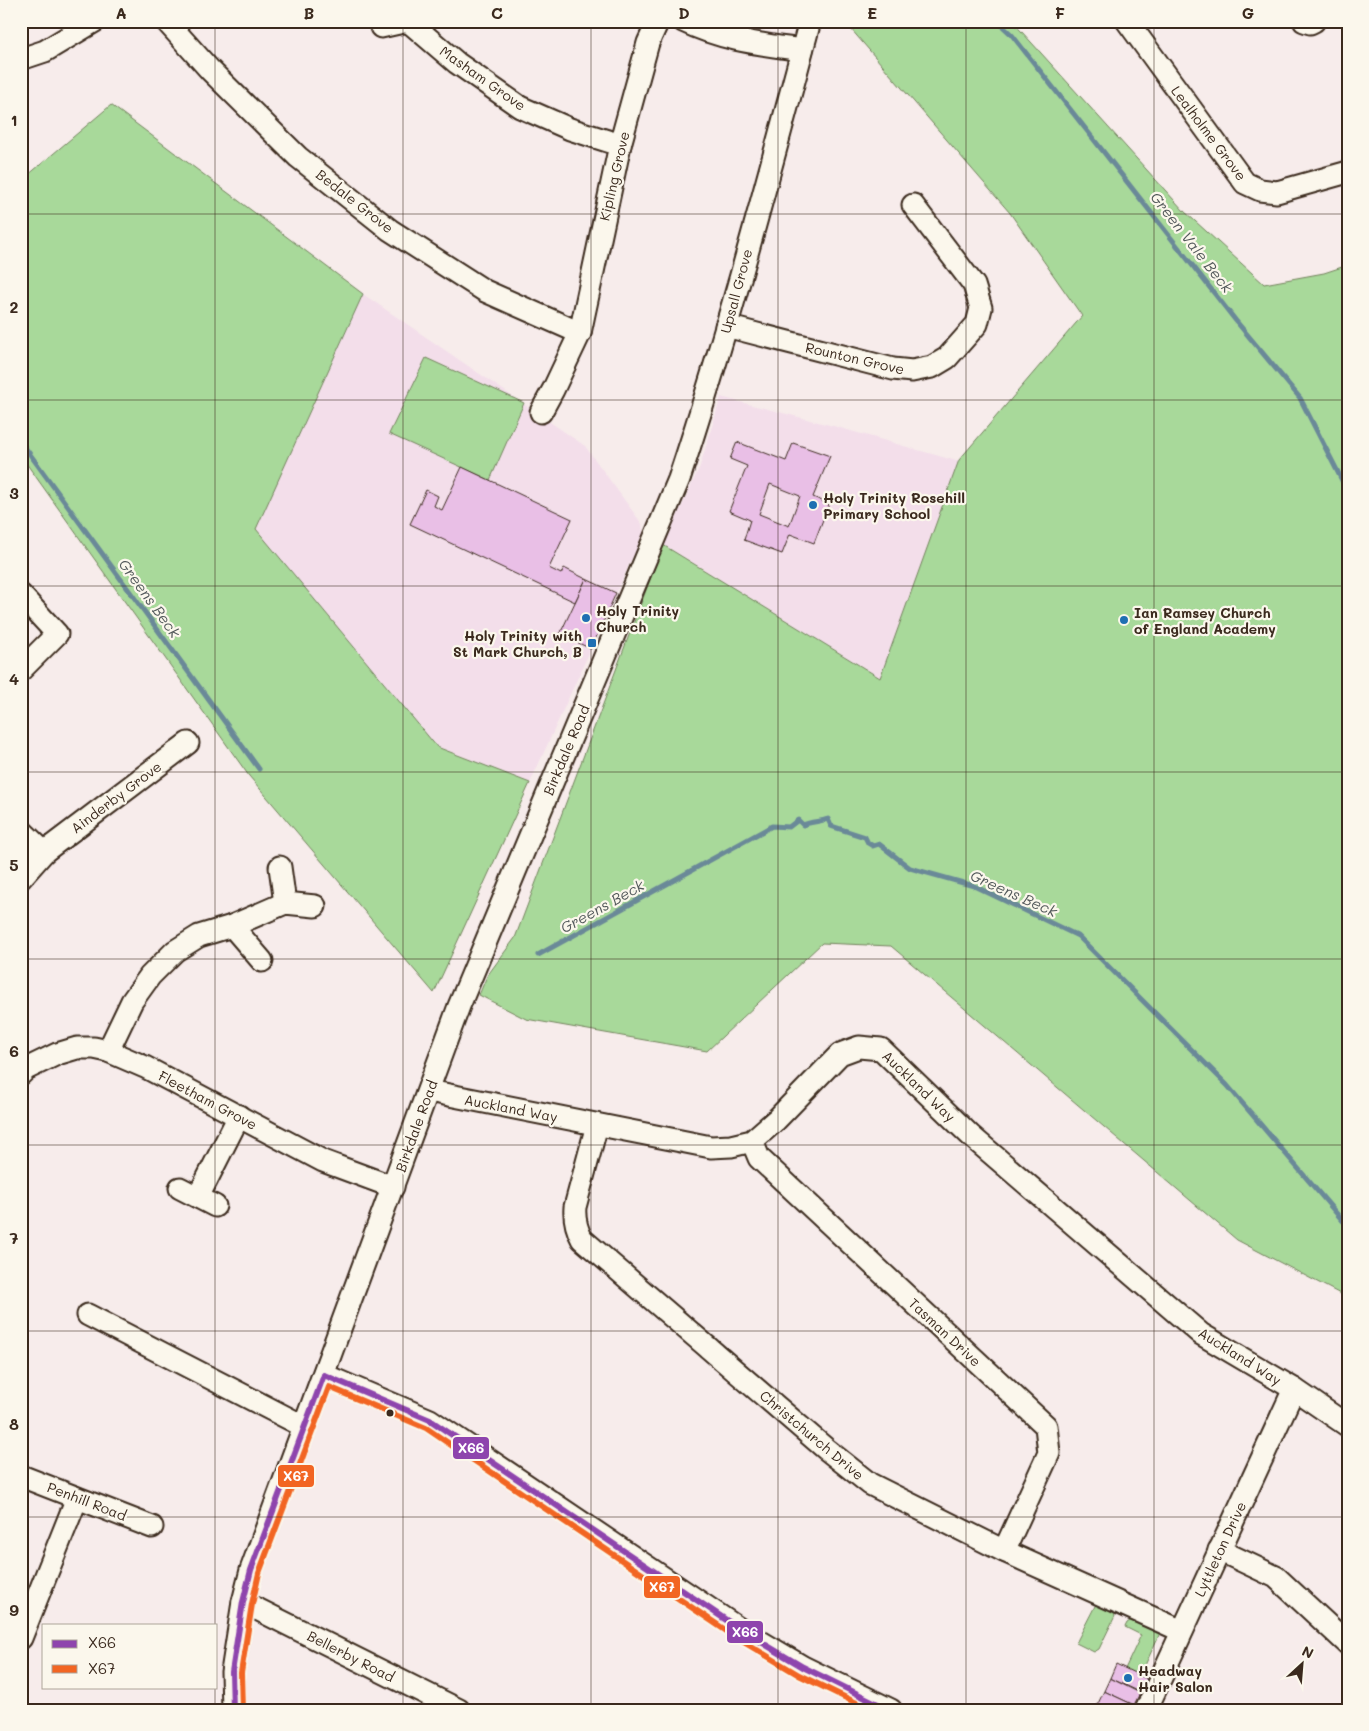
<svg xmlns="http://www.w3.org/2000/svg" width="1369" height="1731" font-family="Mali,sans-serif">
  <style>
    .built { fill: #f3deea }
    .green { fill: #a8d99a; stroke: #72825c }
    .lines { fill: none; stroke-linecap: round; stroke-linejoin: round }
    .stream { stroke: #6a8998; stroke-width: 5 }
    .building { fill: #e9bfe6; stroke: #3b2a1e; fill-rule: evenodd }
    .minor-casing { stroke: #3b2a1e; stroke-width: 25 }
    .minor { stroke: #fbf7ec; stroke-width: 21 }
    .bus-1-casing { stroke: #fbf7ec; stroke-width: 10 }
    .bus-2-casing { stroke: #fbf7ec; stroke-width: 10 }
    .bus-1 { stroke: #8e44ad; stroke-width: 6 }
    .bus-2 { stroke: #f26522; stroke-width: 6 }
    .grid { fill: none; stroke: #3b2a1e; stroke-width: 1; stroke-opacity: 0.55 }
    .poi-dot { fill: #1f6fb2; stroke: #fbf7ec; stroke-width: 2 }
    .bus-dot { fill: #3b2a1e; stroke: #fbf7ec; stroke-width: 2 }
    .labels { text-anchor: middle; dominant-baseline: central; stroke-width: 4.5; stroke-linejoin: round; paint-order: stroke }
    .street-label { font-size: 14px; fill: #3b2a1e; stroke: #fbf7ec }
    .poi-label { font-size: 14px; font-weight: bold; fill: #3b2a1e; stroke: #fbf7ec; text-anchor: start }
    .water-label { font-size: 15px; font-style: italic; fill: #53595b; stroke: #fbf7ec }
    .line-badge { stroke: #fbf7ec; stroke-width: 2 }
    .badge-label { font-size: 14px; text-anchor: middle; font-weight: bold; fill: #fff }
    .neatline { fill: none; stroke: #3b2a1e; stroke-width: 2 }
    .grid-label { font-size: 16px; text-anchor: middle; font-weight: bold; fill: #3b2a1e }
  </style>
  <rect width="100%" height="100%" fill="#f7eceb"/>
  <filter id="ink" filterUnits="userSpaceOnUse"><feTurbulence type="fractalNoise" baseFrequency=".02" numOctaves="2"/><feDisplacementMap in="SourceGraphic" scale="10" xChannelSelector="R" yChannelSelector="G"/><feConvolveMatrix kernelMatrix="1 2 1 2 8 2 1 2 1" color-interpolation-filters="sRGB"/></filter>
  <g filter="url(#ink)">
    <g class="built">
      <polygon points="363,294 585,446 642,524 643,534 530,783 437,747 255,529"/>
      <polygon points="721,397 837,427 960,462 1291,568 1348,560 1348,863 880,678 664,545 700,466"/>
    </g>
    <g class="green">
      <polygon points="844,21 1012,21 1184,211 1264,284 1324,273 1348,265 1348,1298 1237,1240 891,946 822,943 707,1051 526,1019 479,995 487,976 515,938 663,545 880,678 959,460 1082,316 1010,213"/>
      <polygon points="111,105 363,294 256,529 437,747 530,783 434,993 249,776 21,456 21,181"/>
      <polygon points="426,358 524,403 490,480 389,434"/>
      <polygon points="1097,1602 1112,1609 1115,1616 1099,1649 1094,1652 1076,1643"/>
      <polygon points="1133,1619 1160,1633 1140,1676 1125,1669 1141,1635 1125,1627 1127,1623"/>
    </g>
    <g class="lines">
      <g class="stream">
        <polyline points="997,21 1012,35 1236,321 1300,398 1348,492"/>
        <polyline points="21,442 259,769"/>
        <path d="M538 955 772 826 789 827 798 820 803 825C811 821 820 822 828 819L831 826 865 837 868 843 873 846 879 844 910 868 974 886 1078 936 1227 1085 1343 1221 1348 1223"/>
      </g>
    </g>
    <g class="building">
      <path d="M737 442 786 461 793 443 830 456 813 497 829 504 814 543 790 534 782 554 744 540 750 520 729 511 747 466 730 459ZM770 484 800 496 789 526 759 514Z"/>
      <polygon points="462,467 572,519 549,568 561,574 564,568 586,579 575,602 410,524 426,490 438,496 434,506 442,510"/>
      <polygon points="586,579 616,593 591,649 560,634"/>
      <polygon points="1116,1664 1147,1679 1140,1692 1110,1678"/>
      <polygon points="1110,1678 1140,1693 1134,1705 1104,1691"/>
      <polygon points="1104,1691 1134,1705 1132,1710 1095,1710"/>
    </g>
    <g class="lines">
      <defs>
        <g id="minor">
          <polyline points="166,21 210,70 298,157 390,230 485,291 580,333"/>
          <path d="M683 21C722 40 760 44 802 50"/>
          <polyline points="1127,21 1245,183 1260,190 1277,192 1348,172"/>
          <polyline points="1304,21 1310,23 1314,21"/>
          <polyline points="381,27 408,21 457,63 520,107 570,129 620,145"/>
          <polyline points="21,55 24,58 45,51 95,21"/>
          <polyline points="726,326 893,369 912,371 932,367 947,358 977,324 981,308 974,285 913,205"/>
          <polyline points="541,412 553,390 580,333 620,145 648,43 658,21"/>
          <polyline points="21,595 57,634 21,670"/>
          <polyline points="21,830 44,852 188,743"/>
          <polyline points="280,867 285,903"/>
          <polyline points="21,878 44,852"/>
          <polyline points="262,961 232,926 285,903 315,906"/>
          <polyline points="108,1051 132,1001 150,976 175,951 199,936 232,926"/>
          <polyline points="21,1074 26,1069 57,1054 77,1048 94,1048 108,1051 145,1067 323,1161 393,1187"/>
          <polyline points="429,1091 711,1147 731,1146 752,1141 776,1120 840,1054 859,1047 881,1049 971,1136 1201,1334 1294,1389 1348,1426"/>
          <path d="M597 1125 575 1207C574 1219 576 1228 582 1239L826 1449 870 1484 1004 1551 1182 1631"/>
          <polyline points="752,1141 759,1158 1046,1426 1049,1453 1004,1551"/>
          <polyline points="180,1188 215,1206"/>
          <polyline points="198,1197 239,1116"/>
          <polyline points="88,1315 305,1427"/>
          <polyline points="324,1375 430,1420 741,1630 803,1667 891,1710"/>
          <polyline points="21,1476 152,1527"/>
          <polyline points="1219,1550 1276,1577 1348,1644"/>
          <polyline points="243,1602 459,1710"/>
          <polyline points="21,1638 77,1498"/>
          <path d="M233 1710 232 1672 243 1602 251 1570 459 1006 679 479C729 328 769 174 810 21"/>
          <polyline points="1146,1710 1294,1389"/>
        </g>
      </defs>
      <use href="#minor" class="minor-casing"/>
      <use href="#minor" class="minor"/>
      <defs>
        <g id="bus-1">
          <polyline points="324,1375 430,1420 741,1630 803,1667 890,1710"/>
          <polyline points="233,1710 232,1672 243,1602 251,1570 324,1375"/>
        </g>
        <polyline id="bus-2" points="242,1710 241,1673 252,1604 259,1573 329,1387 426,1428 737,1638 799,1675 871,1710"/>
      </defs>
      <use href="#bus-1" class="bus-1-casing"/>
      <use href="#bus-2" class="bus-2-casing"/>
      <use href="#bus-1" class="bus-1"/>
      <use href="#bus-2" class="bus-2"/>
    </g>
  </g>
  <path class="grid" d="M215 21V1625M403 21V1710M591 21V1710M778 21V1710M966 21V1710M1154 21V1710M21 214H1348M21 400H1348M21 586H1348M21 772H1348M21 959H1348M21 1145H1348M21 1331H1348M21 1517H1348M215 1687V1710"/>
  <g class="poi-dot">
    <circle cx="813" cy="505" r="5"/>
    <circle cx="586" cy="618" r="5"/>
    <circle cx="1124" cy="620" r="5"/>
    <rect x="587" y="638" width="10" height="10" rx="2.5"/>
    <circle cx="1128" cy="1678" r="5"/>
  </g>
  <circle class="bus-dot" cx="390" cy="1413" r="4.5"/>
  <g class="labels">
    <g class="street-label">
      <text transform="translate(483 78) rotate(35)">Masham Grove</text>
      <text transform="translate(1209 133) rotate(53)">Lealholme Grove</text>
      <text transform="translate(614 176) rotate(-77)">Kipling Grove</text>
      <text transform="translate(355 201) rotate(38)">Bedale Grove</text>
      <text transform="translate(736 291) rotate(-75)">Upsall Grove</text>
      <text transform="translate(855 358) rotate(13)">Rounton Grove</text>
      <text transform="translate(566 750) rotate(-67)">Birkdale Road</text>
      <text transform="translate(116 797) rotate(-37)">Ainderby Grove</text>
      <text transform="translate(919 1086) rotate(44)">Auckland Way</text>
      <text transform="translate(208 1100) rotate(28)">Fleetham Grove</text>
      <text transform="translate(511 1108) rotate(11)">Auckland Way</text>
      <text transform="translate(416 1126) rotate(-70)">Birkdale Road</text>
      <text transform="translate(945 1332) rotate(43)">Tasman Drive</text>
      <text transform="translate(1240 1356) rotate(32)">Auckland Way</text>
      <text transform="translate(812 1435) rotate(40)">Christchurch Drive</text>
      <text transform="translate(87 1501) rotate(21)">Penhill Road</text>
      <text transform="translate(1220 1549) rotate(-65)">Lyttleton Drive</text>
      <text transform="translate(351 1656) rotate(27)">Bellerby Road</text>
    </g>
    <g class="poi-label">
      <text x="823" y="497">Holy Trinity Rosehill<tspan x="823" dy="16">Primary School</tspan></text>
      <text x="596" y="610">Holy Trinity<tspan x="596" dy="16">Church</tspan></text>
      <text x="1134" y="612">Ian Ramsey Church<tspan x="1134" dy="16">of England Academy</tspan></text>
      <text x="582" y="635" text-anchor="end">Holy Trinity with<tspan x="582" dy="16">St Mark Church, B</tspan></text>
      <text x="1138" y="1670">Headway<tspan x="1138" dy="16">Hair Salon</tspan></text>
    </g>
    <g class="water-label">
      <text transform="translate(1192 242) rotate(52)">Green Vale Beck</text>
      <text transform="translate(150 598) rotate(54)">Greens Beck</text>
      <text transform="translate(1014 893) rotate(24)">Greens Beck</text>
      <text transform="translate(602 906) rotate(-29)">Greens Beck</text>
    </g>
  </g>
  <g class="line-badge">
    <rect x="452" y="1436" width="38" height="24" rx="5" fill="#8e44ad"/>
    <rect x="277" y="1464" width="38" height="24" rx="5" fill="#f26522"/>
    <rect x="643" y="1575" width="38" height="24" rx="5" fill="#f26522"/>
    <rect x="726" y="1620" width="38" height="24" rx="5" fill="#8e44ad"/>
  </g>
  <g class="badge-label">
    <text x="471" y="1453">X66</text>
    <text x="296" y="1481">X67</text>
    <text x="662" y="1592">X67</text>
    <text x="745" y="1637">X66</text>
  </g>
  <rect width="1369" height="1731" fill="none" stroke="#fbf7ec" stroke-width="55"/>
  <rect x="42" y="1624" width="175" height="65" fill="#fbf7ec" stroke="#aea59a"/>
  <rect x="52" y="1640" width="25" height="8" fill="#8e44ad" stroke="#aea59a"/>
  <text x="88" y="1648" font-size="15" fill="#3b2a1e">X66</text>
  <rect x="52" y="1665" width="25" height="8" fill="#f26522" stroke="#aea59a"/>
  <text x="88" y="1674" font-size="15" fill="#3b2a1e">X67</text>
  <g transform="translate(1302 1664) rotate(26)" stroke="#fbf7ec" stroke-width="4" paint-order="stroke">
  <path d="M0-4L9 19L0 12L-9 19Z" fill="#3b2a1e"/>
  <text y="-8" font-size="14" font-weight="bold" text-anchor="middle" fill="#3b2a1e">N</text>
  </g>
  <rect x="28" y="28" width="1314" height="1676" class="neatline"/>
  <g class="grid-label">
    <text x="121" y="19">A</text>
    <text x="309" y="19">B</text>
    <text x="497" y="19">C</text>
    <text x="684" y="19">D</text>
    <text x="872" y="19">E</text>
    <text x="1060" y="19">F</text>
    <text x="1248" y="19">G</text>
    <text x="14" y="126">1</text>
    <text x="14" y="313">2</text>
    <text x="14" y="499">3</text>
    <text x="14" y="685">4</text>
    <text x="14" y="871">5</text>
    <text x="14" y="1057">6</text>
    <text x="14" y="1244">7</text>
    <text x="14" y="1430">8</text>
    <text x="14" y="1616">9</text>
  </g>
</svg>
